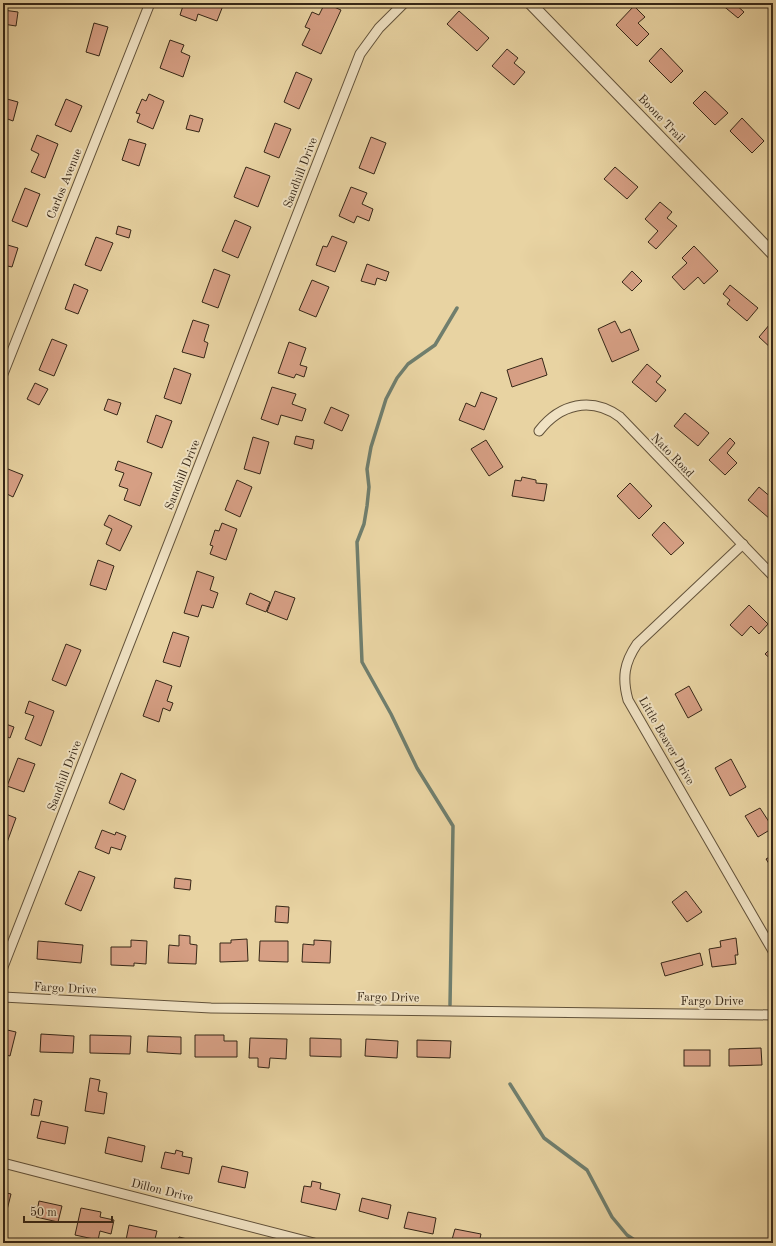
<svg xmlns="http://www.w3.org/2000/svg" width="776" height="1246" font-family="'Old Standard TT',serif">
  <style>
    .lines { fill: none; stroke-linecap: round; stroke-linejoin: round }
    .stream { stroke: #707e6d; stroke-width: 3.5 }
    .building { fill: #d69f84; stroke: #362717 }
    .minor-casing { stroke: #62523a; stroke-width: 11 }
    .tertiary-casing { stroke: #62523a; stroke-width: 13 }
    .minor { stroke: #f0e2c3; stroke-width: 9 }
    .tertiary { stroke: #f0e2c3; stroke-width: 11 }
    .labels { text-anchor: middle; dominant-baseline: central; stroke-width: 4; stroke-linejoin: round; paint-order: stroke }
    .street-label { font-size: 12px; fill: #362717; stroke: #f0e2c3 }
  </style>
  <rect width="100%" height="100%" fill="#e8d3a2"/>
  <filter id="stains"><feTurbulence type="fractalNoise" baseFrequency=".005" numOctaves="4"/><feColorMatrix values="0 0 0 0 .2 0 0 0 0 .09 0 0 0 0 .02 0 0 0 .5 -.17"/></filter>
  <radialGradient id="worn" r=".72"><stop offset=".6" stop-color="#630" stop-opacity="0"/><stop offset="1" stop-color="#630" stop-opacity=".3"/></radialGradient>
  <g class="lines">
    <g class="stream">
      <polyline points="450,1005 453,826 417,768 391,714 362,662 357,542 364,524 367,506 369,487 367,469 371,447 386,399 397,378 408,364 435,345 457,308"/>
      <polyline points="510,1084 544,1138 587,1170 612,1217 627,1235 639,1243"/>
    </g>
  </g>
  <g class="building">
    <polygon points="184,3 224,3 217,21 198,14 196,21 180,15"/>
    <polygon points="325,3 341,10 321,54 302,45 310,29 305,27 312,12 319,15"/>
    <polygon points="734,3 744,12 738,18 721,4"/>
    <polygon points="634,6 645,17 638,23 649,34 637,46 616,25"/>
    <polygon points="3,10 18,12 16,26 3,24"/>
    <polygon points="459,11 489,38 477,51 447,24"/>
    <polygon points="94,23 108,27 99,56 86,52"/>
    <polygon points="170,40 184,45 181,52 190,56 183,77 160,68"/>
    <polygon points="661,48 683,71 671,83 649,61"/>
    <polygon points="507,49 518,58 514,63 525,72 514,85 492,66"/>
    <polygon points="296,72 312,79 299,109 284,102"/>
    <polygon points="705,91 728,113 715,125 693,103"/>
    <polygon points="149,94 164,101 153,129 137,122 140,114 136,113 142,99 146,101"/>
    <polygon points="7,99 18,102 13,121 5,118 7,114 3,113"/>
    <polygon points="66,99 82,106 71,132 55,125"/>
    <polygon points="190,115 203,119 199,132 186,129"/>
    <polygon points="742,118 764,141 752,153 730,131"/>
    <polygon points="275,123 291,129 279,158 264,152"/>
    <polygon points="37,135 58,144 45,178 31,172 39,154 31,150"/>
    <polygon points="371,137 386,143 374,174 359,168"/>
    <polygon points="129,139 146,144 139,166 122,160"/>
    <polygon points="246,167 270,176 258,207 234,197"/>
    <polygon points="615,167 638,187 627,199 604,179"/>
    <polygon points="351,187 367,193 362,204 373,209 369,221 357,216 354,223 339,216"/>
    <polygon points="25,188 40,194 27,227 12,221"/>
    <polygon points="660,202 672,212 667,218 677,226 656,249 648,242 658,231 645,219"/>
    <polygon points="235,220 251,227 238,258 222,251"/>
    <polygon points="118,226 131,230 129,238 116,234"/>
    <polygon points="332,236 347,242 335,272 316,265 323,246 327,247"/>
    <polygon points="96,237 113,243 101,271 85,265"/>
    <polygon points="4,244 18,248 12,267 3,265"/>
    <polygon points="694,246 718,271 704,284 698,277 684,290 672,277 687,263 682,258"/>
    <polygon points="367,264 389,272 386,281 377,278 375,285 361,281"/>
    <polygon points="214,269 230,275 218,308 202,302"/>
    <polygon points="632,271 642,281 632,291 622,282"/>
    <polygon points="312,280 329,287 316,317 299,310"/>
    <polygon points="74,284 88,290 78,314 65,309"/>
    <polygon points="730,285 758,308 747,321 727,304 730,300 723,294"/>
    <polygon points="193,320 209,325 204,341 208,343 204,358 182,352"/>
    <polygon points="615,321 621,333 630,329 639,350 612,362 598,329"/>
    <polygon points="770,324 773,327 773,350 759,337"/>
    <polygon points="52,339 67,345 54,376 39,370"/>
    <polygon points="289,342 306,348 300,365 307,367 304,377 296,374 294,378 278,373"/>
    <polygon points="542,358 547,375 512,387 507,370"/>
    <polygon points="647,364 661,376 656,382 666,390 656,402 632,382"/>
    <polygon points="174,368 191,374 181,404 164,398"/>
    <polygon points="35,383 48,389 39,405 27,399"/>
    <polygon points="272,387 296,394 292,404 306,409 302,421 281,415 278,425 261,419"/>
    <polygon points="481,392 497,398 484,430 459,420 466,403 475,407"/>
    <polygon points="108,399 121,403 117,415 104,410"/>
    <polygon points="331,407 349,415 342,431 324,423"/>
    <polygon points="685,413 709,433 698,446 674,426"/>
    <polygon points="156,415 172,421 162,448 147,442"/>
    <polygon points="296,436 314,440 312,449 294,444"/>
    <polygon points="253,437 269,442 260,474 244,469"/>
    <polygon points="730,438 735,443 727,453 737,463 725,475 709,460"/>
    <polygon points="486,440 503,467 489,476 471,449"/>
    <polygon points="118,461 152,473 140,506 124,500 128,489 119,486 124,473 115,470"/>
    <polygon points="3,467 23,475 13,497 3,492"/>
    <polygon points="522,477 536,480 536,483 547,484 544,501 512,496 515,480 521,481"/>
    <polygon points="237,480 252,487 240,517 225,510"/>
    <polygon points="630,483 652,506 639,519 617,496"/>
    <polygon points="759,487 773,499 773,516 770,519 748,500"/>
    <polygon points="109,515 132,526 120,551 106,544 112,529 104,525"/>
    <polygon points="664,522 684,543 671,555 652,535"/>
    <polygon points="222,523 237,529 226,560 210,554 213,546 210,545 215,530 219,531"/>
    <polygon points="98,560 114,566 106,590 90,585"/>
    <polygon points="197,571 214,577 210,590 218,593 213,608 202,605 198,617 184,613"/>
    <polygon points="275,591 295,598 287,620 267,612"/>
    <polygon points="250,593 270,602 266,612 246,604"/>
    <polygon points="749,605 768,624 759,634 751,626 742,636 730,625"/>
    <polygon points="173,632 189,637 180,667 163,662"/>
    <polygon points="66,644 81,650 66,686 52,680"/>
    <polygon points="773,646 773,661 765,654"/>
    <polygon points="156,680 172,686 167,701 173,703 170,711 163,708 159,722 143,716"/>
    <polygon points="689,686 702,710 688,718 675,694"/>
    <polygon points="29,701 54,711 41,746 25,739 34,716 25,713"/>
    <polygon points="3,723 14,727 10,738 3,735"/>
    <polygon points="18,758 35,764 24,792 7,786"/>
    <polygon points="731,759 746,787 730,796 715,768"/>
    <polygon points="121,773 136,780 124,810 109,803"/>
    <polygon points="760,808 773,828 758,837 745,816"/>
    <polygon points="3,813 16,818 5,848 3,847"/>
    <polygon points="102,830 115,835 116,832 126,836 121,850 111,847 109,854 95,848"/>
    <polygon points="773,855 773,870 766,859"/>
    <polygon points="79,871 95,877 81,911 65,904"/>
    <polygon points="175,878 191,880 190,890 174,888"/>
    <polygon points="686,891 702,912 687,922 672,902"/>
    <polygon points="276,906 289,907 288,923 275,922"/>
    <polygon points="179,935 190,936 190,944 197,945 196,964 168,963 169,945 179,946"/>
    <polygon points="736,938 738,955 735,955 736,964 712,967 709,949 721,947 720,941"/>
    <polygon points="247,939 248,961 220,962 220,943 231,943 231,940"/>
    <polygon points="131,940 147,941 146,964 134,963 134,966 111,965 111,947 131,947"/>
    <polygon points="314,940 331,941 330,963 302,962 303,944 314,945"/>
    <polygon points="38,941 83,945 81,963 37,959"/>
    <polygon points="260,941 288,941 288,962 259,961"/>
    <polygon points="700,953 703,965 665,976 661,963"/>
    <polygon points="3,1029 16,1032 10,1056 3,1054"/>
    <polygon points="41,1034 74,1036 73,1053 40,1052"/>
    <polygon points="90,1035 131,1036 130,1054 90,1053"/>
    <polygon points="195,1035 224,1035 224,1041 237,1041 237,1057 195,1057"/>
    <polygon points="148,1036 181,1037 181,1054 147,1052"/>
    <polygon points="250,1038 287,1039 286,1059 270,1058 269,1068 258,1067 258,1058 249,1058"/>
    <polygon points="310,1038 341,1039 341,1057 310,1056"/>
    <polygon points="366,1039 398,1041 397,1058 365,1056"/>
    <polygon points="417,1040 451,1041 450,1058 417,1057"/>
    <polygon points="761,1048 762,1065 729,1066 729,1049"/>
    <rect x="684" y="1050" width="26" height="16"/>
    <polygon points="90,1078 100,1080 98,1091 107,1093 104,1114 85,1111"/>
    <polygon points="34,1099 42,1101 39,1116 31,1115"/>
    <polygon points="41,1121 68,1127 65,1144 37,1138"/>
    <polygon points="108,1137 145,1146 142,1162 105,1153"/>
    <polygon points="176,1150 183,1152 182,1156 192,1158 189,1174 161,1168 165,1152 175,1154"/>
    <polygon points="222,1166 248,1172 245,1188 218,1182"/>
    <polygon points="312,1181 321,1183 320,1189 340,1194 336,1210 301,1202 304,1186 311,1187"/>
    <polygon points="3,1192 11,1194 7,1210 3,1209"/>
    <polygon points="362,1198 391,1205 388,1219 359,1211"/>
    <polygon points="39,1201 62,1206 58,1222 36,1217"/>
    <polygon points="81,1208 101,1212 100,1217 114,1220 111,1234 100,1231 98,1240 75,1235"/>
    <polygon points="408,1212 436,1218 433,1234 404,1228"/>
    <polygon points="129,1225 157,1231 154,1243 138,1243 126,1240"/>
    <polygon points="455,1229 481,1234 479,1243 451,1243"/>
    <polygon points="179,1237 204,1243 177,1243"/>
  </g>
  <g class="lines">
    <defs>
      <g id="minor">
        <polyline points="3,374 150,3"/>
        <path d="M539 431C560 404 591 396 620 417L773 576"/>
        <path d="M743 544 637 644C624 663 622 678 628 700L773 951"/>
        <polyline points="3,967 360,54 379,28 404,3"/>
        <polyline points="3,997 211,1008 773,1015"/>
        <polyline points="3,1163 314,1243"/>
      </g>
      <polyline id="tertiary" points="530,3 773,254"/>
    </defs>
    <use href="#minor" class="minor-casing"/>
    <use href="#tertiary" class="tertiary-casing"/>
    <use href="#minor" class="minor"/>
    <use href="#tertiary" class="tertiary"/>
  </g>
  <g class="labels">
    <g class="street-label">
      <text transform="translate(661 119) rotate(46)">Boone Trail</text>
      <text transform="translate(301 173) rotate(-69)">Sandhill Drive</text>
      <text transform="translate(65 184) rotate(-68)">Carlos Avenue</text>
      <text transform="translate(672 456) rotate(46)">Nato Road</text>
      <text transform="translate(183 475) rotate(-68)">Sandhill Drive</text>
      <text transform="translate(666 741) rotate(60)">Little Beaver Drive</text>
      <text transform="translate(65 776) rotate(-69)">Sandhill Drive</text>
      <text transform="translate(65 989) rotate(3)">Fargo Drive</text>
      <text transform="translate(388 998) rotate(1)">Fargo Drive</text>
      <text x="712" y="1002">Fargo Drive</text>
      <text transform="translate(162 1191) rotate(14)">Dillon Drive</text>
    </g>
  </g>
  <rect width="776" height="1246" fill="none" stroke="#e8d3a2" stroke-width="16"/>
  <rect x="4" y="4" width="768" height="1238" fill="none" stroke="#362717" stroke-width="2"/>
  <rect x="8" y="8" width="760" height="1230" fill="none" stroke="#362717"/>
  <path d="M24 1216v6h88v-6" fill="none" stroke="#362717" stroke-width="2"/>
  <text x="30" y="1216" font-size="12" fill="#362717" stroke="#f0e2c3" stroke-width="3" paint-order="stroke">50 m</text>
  <rect width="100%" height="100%" filter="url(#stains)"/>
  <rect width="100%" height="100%" fill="url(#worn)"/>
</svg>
